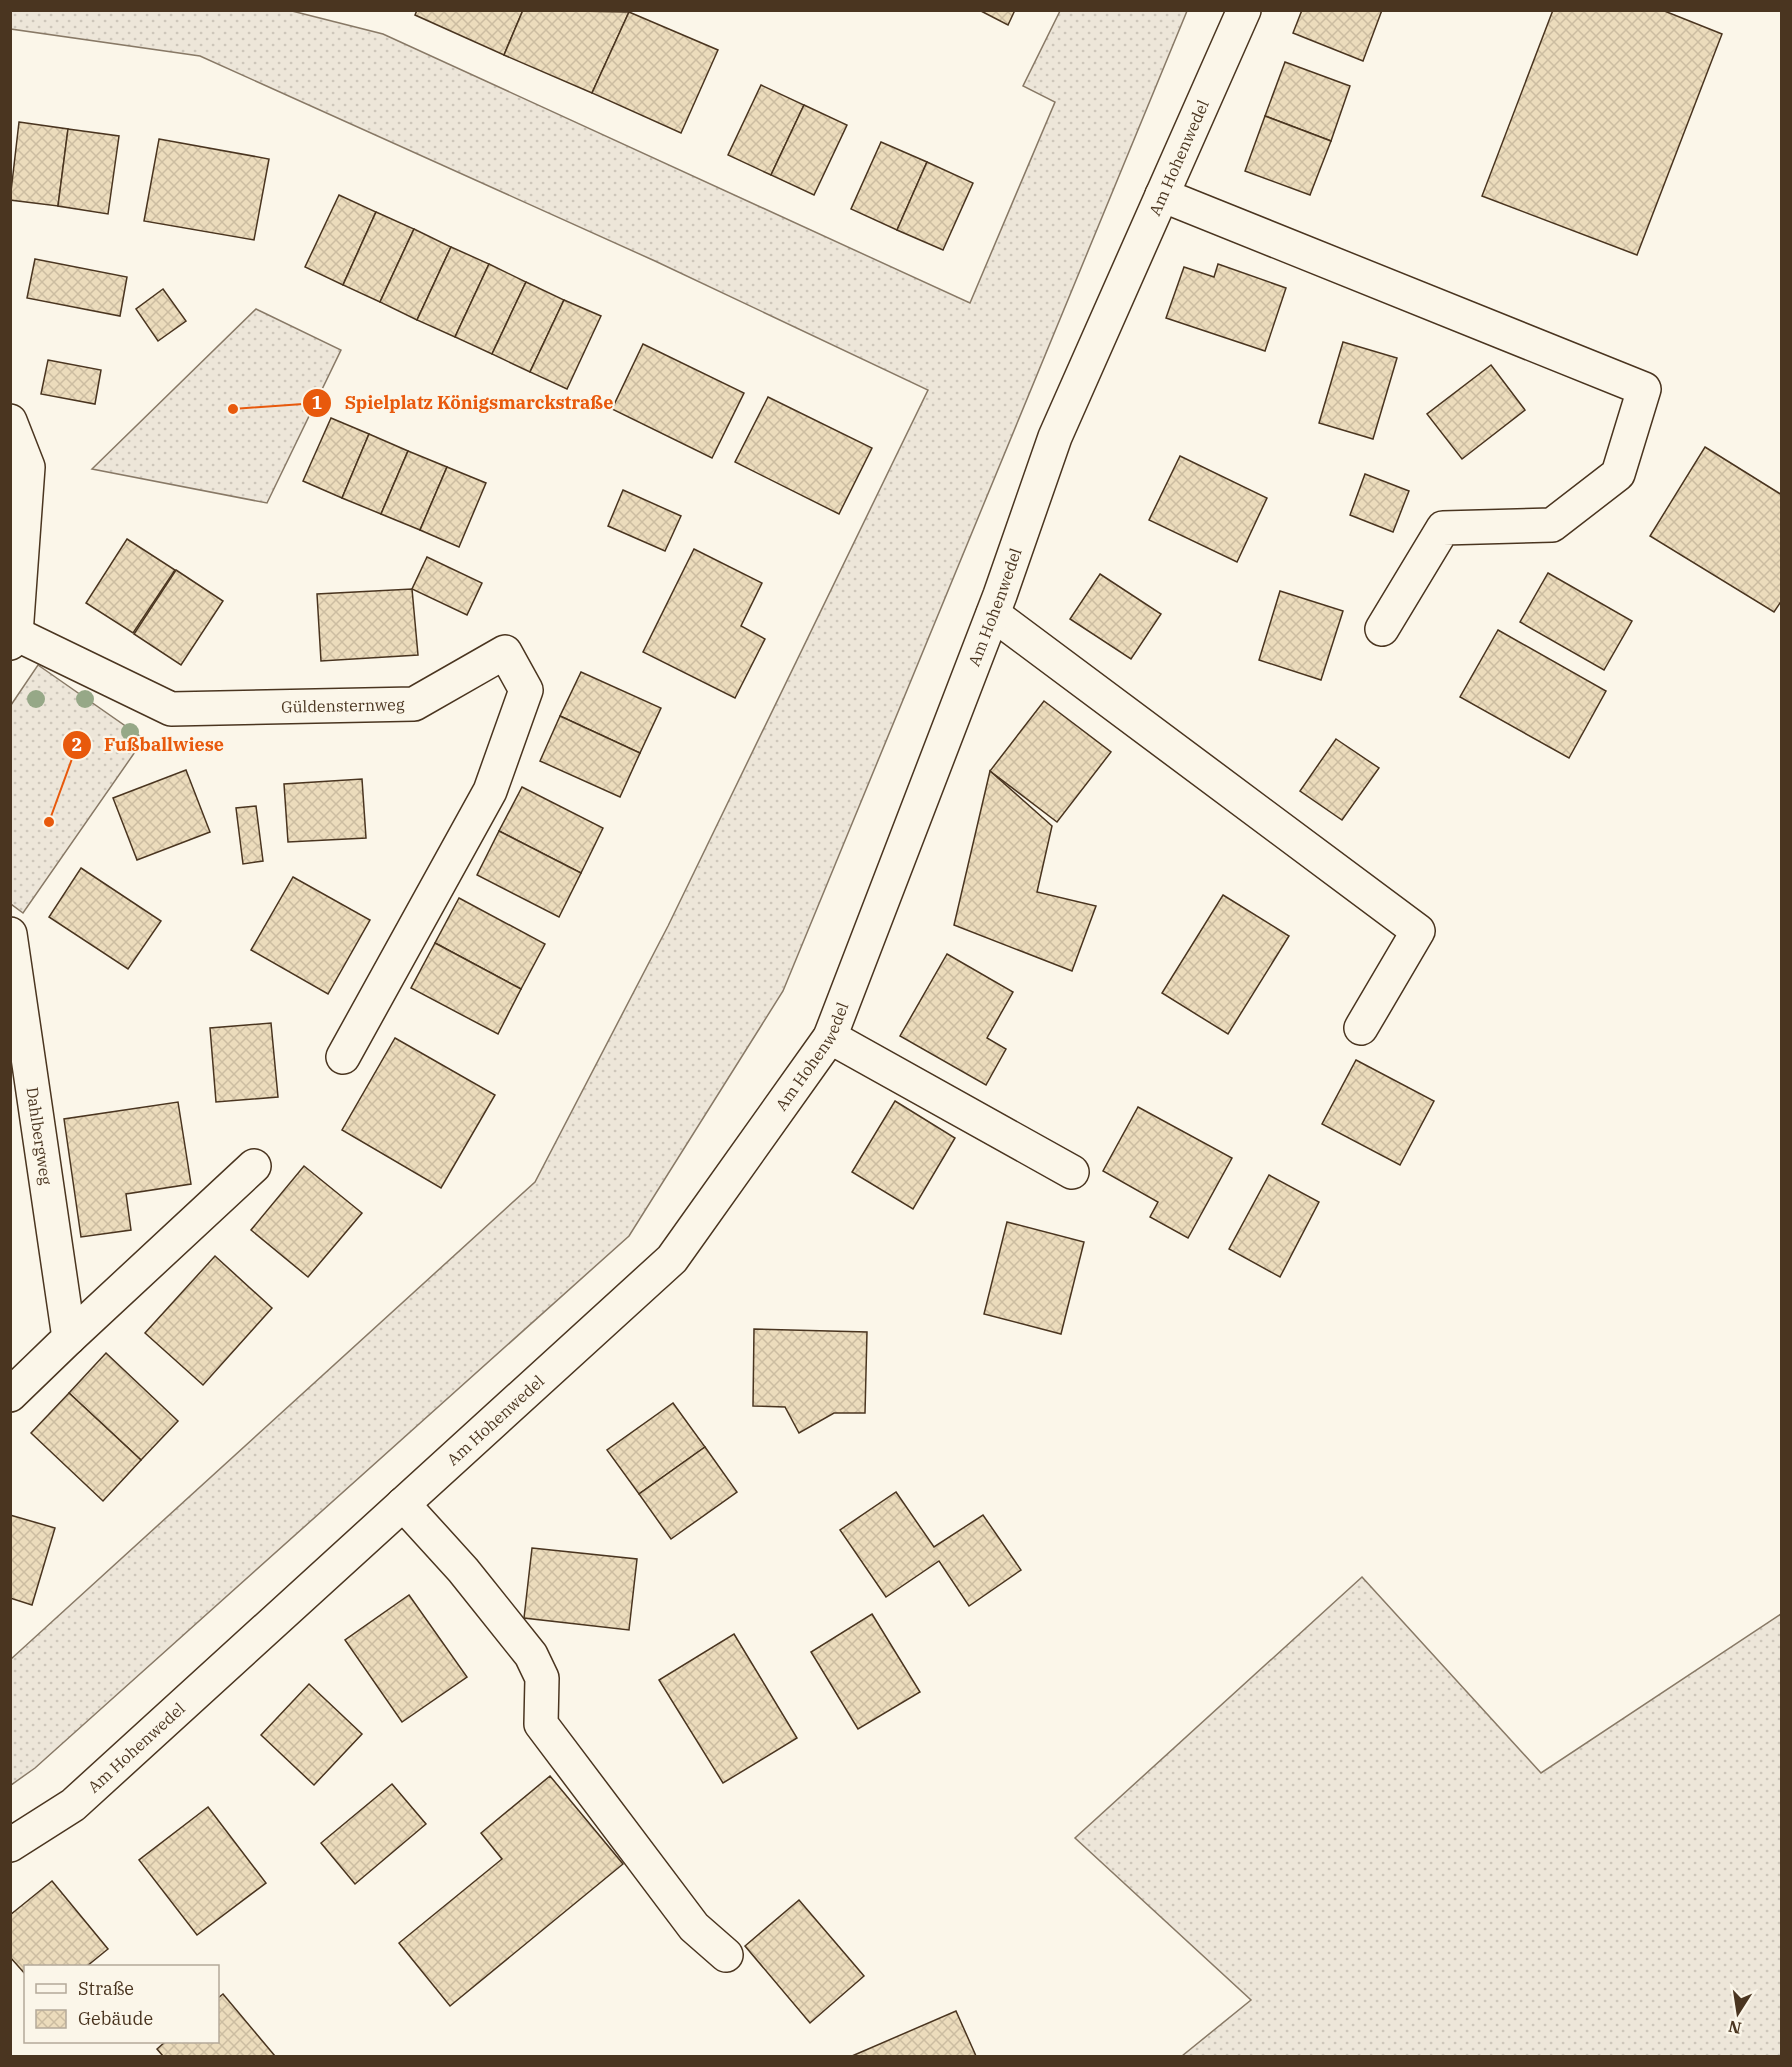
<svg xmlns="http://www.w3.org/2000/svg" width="1792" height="2067" font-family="'IBM Plex Serif',serif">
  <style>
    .grass { fill: url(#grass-dots); stroke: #887966; stroke-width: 1.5 }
    .building { fill: url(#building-cross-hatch); stroke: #4a3520; stroke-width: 1.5 }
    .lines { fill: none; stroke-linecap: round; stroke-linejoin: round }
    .minor-casing { stroke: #4a3520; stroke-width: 36 }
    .minor { stroke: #fbf6e9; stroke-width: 33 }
    .tree { fill: #96a887 }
    .labels { text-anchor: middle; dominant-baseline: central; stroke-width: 4.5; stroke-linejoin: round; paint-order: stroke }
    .street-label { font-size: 16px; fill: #4a3520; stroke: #fbf6e9 }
    .leader { fill: none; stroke: #e8590c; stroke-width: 2 }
    .callout-dot { fill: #e8590c; stroke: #fbf6e9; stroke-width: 2 }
    .mark-label { font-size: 18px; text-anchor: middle; font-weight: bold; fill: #fff }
    .callout-label { font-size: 18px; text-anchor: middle; font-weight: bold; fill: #e8590c; stroke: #fbf6e9; stroke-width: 4.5; stroke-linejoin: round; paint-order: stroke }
  </style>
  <defs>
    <pattern id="grass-dots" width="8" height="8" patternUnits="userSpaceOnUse" patternTransform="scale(1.5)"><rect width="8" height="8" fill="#ede6d9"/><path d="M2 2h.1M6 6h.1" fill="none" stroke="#cdc6ba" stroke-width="1.8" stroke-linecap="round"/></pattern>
    <pattern id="building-cross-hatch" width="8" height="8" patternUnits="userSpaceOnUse" patternTransform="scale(1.5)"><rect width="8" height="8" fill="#ecdcbc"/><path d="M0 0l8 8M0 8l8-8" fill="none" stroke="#ccbda1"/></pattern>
  </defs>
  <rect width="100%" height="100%" fill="#fbf6e9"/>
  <g class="grass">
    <polygon points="292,11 383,34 970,303 1055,102 1023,86 1060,11 1187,11 783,991 629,1236 35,1768 11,1785 11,1659 535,1182 668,926 928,390 655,261 200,56 11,29 11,11"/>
    <polygon points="256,309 341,350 267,503 92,469"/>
    <polygon points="38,665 144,739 23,913 11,904 11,705"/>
    <polygon points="1362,1577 1541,1773 1781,1614 1781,2056 1182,2056 1251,2000 1075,1838"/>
  </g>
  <g class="building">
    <polygon points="417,10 523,10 504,55 415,15"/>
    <polygon points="523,10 629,12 592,93 504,55"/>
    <polygon points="979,10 1015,10 1008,25"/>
    <polygon points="1302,10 1382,10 1363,61 1293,33"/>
    <polygon points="1553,10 1662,10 1722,34 1637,255 1482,196"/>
    <polygon points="629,12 718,50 681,133 592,93"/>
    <polygon points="1285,62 1350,86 1331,141 1265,116"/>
    <polygon points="761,85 804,105 771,175 728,155"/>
    <polygon points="804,105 847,125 814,195 771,175"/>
    <polygon points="1265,116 1331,141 1310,195 1245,171"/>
    <polygon points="19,122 68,129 58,206 10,200"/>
    <polygon points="68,129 119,136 108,214 58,206"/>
    <polygon points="159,139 269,159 254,240 144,221"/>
    <polygon points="881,142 927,162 897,230 851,209"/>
    <polygon points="927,162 973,183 943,250 897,230"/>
    <polygon points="339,195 376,212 343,285 305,267"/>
    <polygon points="376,212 414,229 380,302 343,285"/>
    <polygon points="414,229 451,247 417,320 380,302"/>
    <polygon points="451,247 489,264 455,337 417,320"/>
    <polygon points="35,259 127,277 120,316 27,298"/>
    <polygon points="489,264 526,282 492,354 455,337"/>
    <polygon points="1218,264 1286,288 1265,351 1166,318 1184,267 1214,277"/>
    <polygon points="526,282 564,300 530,372 492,354"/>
    <polygon points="163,289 186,321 158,341 136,309"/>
    <polygon points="564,300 601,316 567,389 530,372"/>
    <polygon points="1343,342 1397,358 1373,439 1319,423"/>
    <polygon points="643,344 744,393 712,458 612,409"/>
    <polygon points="48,360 101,370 95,404 41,394"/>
    <polygon points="1491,365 1525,410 1462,459 1427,414"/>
    <polygon points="768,397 872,448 839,514 735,462"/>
    <polygon points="331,418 369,434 342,498 303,481"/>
    <polygon points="369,434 408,451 381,514 342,498"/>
    <polygon points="1705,447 1782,495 1782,600 1774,612 1650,536"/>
    <polygon points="408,451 447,467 420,530 381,514"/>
    <polygon points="1180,456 1267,498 1237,562 1149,520"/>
    <polygon points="447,467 486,483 459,547 420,530"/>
    <polygon points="1365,474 1409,491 1393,532 1350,515"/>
    <polygon points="623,490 681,516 665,551 608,526"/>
    <polygon points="127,539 175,570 133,633 86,603"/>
    <polygon points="694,549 762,583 741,626 765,639 735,698 643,652"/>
    <polygon points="427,557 482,583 467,615 412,589"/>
    <polygon points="176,570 223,601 181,665 134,634"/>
    <polygon points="1548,573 1632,621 1604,670 1520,622"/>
    <polygon points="1100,574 1161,614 1131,659 1070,619"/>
    <polygon points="412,589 418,655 321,661 317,594"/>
    <polygon points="1280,591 1343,611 1321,680 1259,660"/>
    <polygon points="1498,630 1606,691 1569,758 1460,697"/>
    <polygon points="581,672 661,708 640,753 560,716"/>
    <polygon points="1044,701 1111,752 1057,822 990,771"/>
    <polygon points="560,716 640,753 620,797 540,761"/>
    <polygon points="1336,739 1379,768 1342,820 1300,791"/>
    <polygon points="186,770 210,832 137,860 113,798"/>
    <polygon points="990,771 1052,826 1037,892 1096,906 1072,971 954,925"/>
    <polygon points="362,779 366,838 288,842 284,784"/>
    <polygon points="522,787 603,828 581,873 499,831"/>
    <polygon points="256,806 263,861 243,864 236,808"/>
    <polygon points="499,831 581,873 559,917 477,875"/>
    <polygon points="81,868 161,921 128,969 49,917"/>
    <polygon points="293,877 370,920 328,994 251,950"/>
    <polygon points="1223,895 1289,936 1228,1034 1162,993"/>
    <polygon points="459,898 545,944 521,989 435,943"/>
    <polygon points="435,943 521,989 498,1034 411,988"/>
    <polygon points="947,954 1013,992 987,1038 1006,1049 986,1085 900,1036"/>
    <polygon points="271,1023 278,1097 216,1102 210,1028"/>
    <polygon points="395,1038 495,1095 441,1188 342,1130"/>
    <polygon points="1356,1060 1434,1101 1400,1165 1322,1124"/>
    <polygon points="895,1101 955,1138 913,1209 852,1172"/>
    <polygon points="178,1102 191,1184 126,1194 131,1230 81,1237 64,1119"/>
    <polygon points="1138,1107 1232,1158 1188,1238 1150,1217 1158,1202 1103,1171"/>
    <polygon points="304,1166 362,1213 308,1277 251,1230"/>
    <polygon points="1269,1175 1319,1202 1280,1277 1229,1249"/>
    <polygon points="1007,1222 1084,1242 1061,1334 984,1314"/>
    <polygon points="215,1256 272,1308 203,1385 145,1333"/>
    <polygon points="754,1329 867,1332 865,1413 834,1413 799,1433 785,1407 753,1406"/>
    <polygon points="106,1353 178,1421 141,1460 69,1393"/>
    <polygon points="69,1393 141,1460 103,1501 31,1433"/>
    <polygon points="673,1403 705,1447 639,1494 607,1450"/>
    <polygon points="705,1447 737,1492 671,1539 639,1494"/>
    <polygon points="896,1492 934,1547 983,1515 1021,1570 969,1606 939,1561 886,1597 840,1530"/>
    <polygon points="10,1515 55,1528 32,1605 10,1598"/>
    <polygon points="532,1548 637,1559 629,1630 524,1618"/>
    <polygon points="409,1595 467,1677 402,1722 345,1640"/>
    <polygon points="872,1614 920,1692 858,1729 811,1652"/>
    <polygon points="734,1634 797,1738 723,1783 659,1680"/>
    <polygon points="309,1684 362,1734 314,1785 261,1735"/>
    <polygon points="550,1776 623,1864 450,2006 399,1943 502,1859 481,1833"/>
    <polygon points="392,1784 426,1824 355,1884 321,1843"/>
    <polygon points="208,1807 266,1883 197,1935 139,1860"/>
    <polygon points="52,1881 108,1949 87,1966 26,1966 26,1975 10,1957 10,1915"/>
    <polygon points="799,1900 864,1976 810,2023 745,1946"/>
    <polygon points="223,1994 275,2056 163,2056 157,2049 165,2042 218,2042 218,1998"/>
    <polygon points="956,2011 976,2056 852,2056"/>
  </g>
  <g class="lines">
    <defs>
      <g id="minor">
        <polyline points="1162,195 1644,389 1618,474 1552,525 1443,528 1382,629"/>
        <polyline points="10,421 28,467 16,634 10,643"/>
        <polyline points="993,614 1418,931 1361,1028"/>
        <path id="s1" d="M16 634 171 709 414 704 505 652 526 690 490 791 343 1057"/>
        <path id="s2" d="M10 934 69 1338 10 1395"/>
        <polyline points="830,1037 1072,1172"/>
        <polyline points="69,1338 254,1166"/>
        <polyline points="403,1504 463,1570 531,1655 542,1678 541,1724 694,1927 726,1955"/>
        <path id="s3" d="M10 1845 73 1805 672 1259 830 1037 1000 595 1055 437 1244 10"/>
      </g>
    </defs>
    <use href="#minor" class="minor-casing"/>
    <use href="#minor" class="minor"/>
  </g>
  <g class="tree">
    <circle cx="36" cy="699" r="9"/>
    <circle cx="85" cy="699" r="9"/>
    <circle cx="130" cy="732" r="9"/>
  </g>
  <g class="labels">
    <g class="street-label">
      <text stroke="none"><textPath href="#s3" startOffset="2104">Am Hohenwedel</textPath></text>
      <text stroke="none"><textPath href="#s3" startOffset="1618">Am Hohenwedel</textPath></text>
      <text stroke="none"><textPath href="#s1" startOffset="344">Güldensternweg</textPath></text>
      <text stroke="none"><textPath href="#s3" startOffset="1132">Am Hohenwedel</textPath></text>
      <text stroke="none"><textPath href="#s2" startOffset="204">Dahlbergweg</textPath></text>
      <text stroke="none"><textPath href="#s3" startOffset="646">Am Hohenwedel</textPath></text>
      <text stroke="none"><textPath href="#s3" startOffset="160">Am Hohenwedel</textPath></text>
    </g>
  </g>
  <path class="leader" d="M233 409L317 403M49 822L77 745"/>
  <g class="callout-dot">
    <circle cx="233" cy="409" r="6"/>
    <circle cx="49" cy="822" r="6"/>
    <circle cx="317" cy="403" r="15"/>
    <circle cx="77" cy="745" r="15"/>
  </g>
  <g class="mark-label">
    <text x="317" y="409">1</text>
    <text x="77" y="751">2</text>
  </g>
  <g class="callout-label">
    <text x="479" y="409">Spielplatz Königsmarckstraße</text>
    <text x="164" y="751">Fußballwiese</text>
  </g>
  <rect width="1792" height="2067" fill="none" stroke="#4a3520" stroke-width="24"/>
  <rect x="24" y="1965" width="195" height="78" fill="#fbf6e9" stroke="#b4a999" stroke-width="1.5"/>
  <rect x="36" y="1984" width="30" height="9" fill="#fbf6e9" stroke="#b4a999" stroke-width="1.5"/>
  <text x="78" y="1995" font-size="18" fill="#4a3520">Straße</text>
  <rect x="36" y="2010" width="30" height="18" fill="url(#building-cross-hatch)" stroke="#b4a999" stroke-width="1.5"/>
  <text x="78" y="2025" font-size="18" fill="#4a3520">Gebäude</text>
  <g transform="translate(1738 2013) rotate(192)" stroke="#fbf6e9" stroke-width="4.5" paint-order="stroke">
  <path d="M0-4.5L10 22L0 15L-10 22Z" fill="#4a3520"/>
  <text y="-9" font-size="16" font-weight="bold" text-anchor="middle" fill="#4a3520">N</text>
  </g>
</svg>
